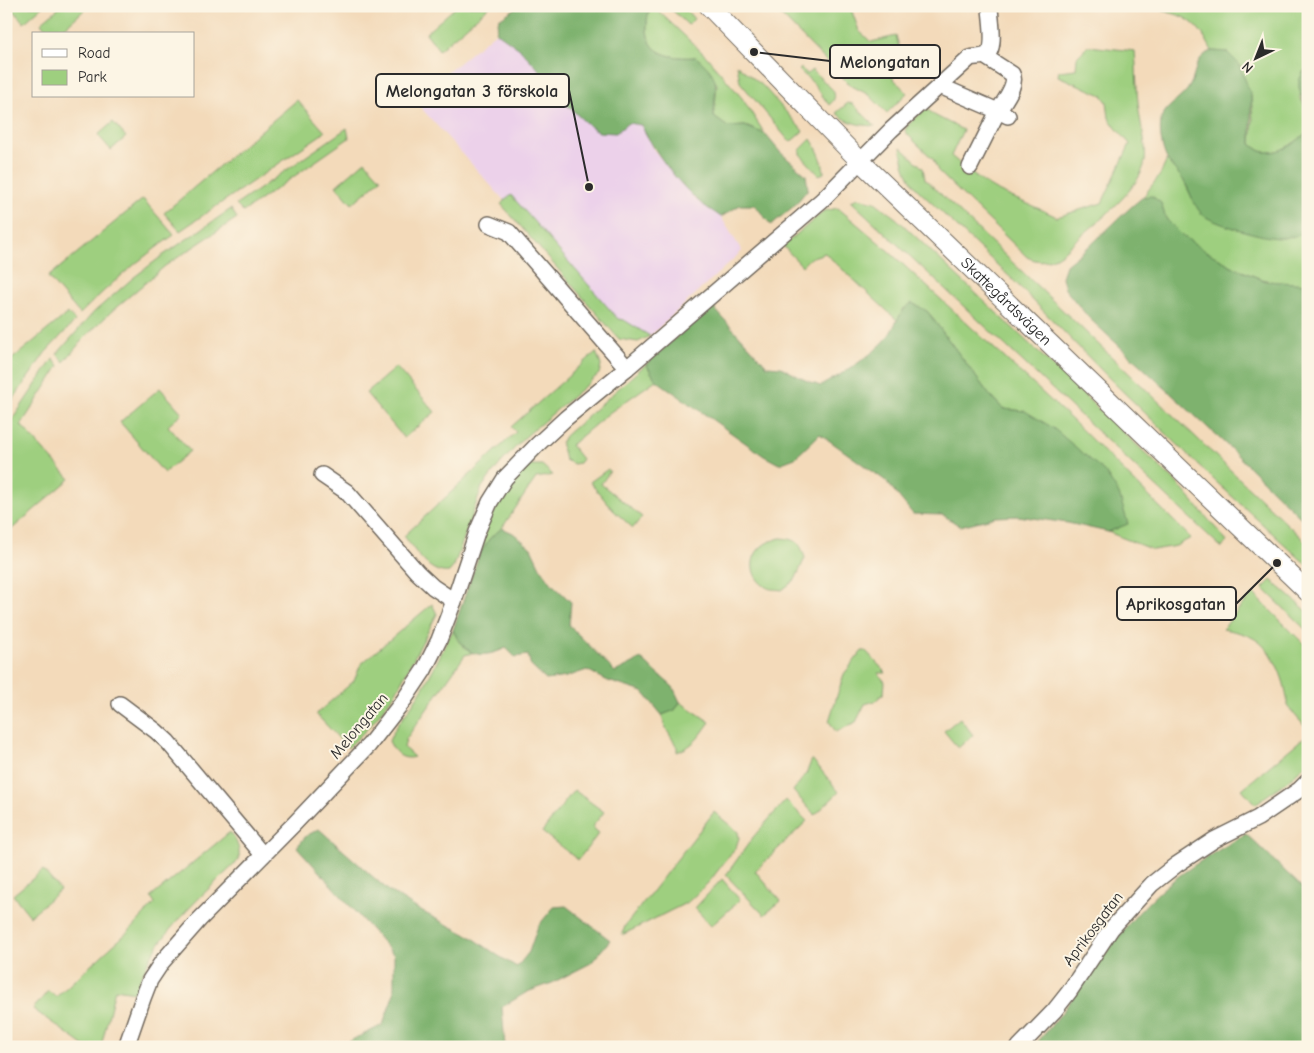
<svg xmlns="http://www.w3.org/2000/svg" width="1314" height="1053" font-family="'Comic Neue',sans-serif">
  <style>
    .built { fill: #ecd1ea }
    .green { fill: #9ecf7f; stroke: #647d55 }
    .forest { fill: #7eb26e; stroke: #546e4c }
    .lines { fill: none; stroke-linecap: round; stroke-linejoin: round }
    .minor-casing { stroke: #71685d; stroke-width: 18 }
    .tertiary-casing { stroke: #71685d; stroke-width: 21 }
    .minor { stroke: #fff; stroke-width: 15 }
    .tertiary { stroke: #fff; stroke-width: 19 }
    .labels { text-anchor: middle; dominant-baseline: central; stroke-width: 4; stroke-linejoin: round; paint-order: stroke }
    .street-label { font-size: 16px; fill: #2b2b2b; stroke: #fcf5e5 }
    .leader { fill: none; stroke: #2b2b2b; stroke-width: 2 }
    .callout-dot { fill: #2b2b2b; stroke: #fcf5e5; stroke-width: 2 }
    .callout { fill: #fcf5e5; stroke: #2b2b2b; stroke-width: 2 }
    .callout-label { font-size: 18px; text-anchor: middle; font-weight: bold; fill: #2b2b2b }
  </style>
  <rect width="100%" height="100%" fill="#fcf5e5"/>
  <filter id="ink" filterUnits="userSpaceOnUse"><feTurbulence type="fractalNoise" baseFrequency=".02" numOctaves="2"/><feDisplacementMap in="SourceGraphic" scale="10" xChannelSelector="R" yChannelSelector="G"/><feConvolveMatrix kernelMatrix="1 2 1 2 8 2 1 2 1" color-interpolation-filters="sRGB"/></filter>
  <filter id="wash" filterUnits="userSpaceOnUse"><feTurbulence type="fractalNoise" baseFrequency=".0096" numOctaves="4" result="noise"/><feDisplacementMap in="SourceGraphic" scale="20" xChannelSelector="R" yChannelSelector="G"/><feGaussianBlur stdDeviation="1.12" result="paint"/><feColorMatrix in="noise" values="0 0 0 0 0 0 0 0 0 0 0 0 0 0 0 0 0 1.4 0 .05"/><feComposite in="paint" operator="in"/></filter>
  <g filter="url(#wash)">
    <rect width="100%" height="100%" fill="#f3daba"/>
    <polygon class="built" points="496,32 521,50 544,75 616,133 628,123 641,125 653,149 674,175 696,200 721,217 742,251 650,336 624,334 414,100"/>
    <g class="green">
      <polygon points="10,6 43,6 24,23"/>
      <polygon points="61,6 89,6 57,34 50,34 41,23"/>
      <polygon points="457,6 490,6 439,50 426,33"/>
      <path d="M650 6H653L706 56 742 98 765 134 745 126 728 127 714 117 717 84 696 57C657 60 639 46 650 6Z"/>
      <polygon points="668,6 683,6 694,19 688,25"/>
      <polygon points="772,6 850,6 859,31 871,42 896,36 901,53 888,58 892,77 907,93 887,113 869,95 850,85"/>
      <path d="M1157 6H1308V68L1303 72 1300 97 1307 111 1308 131C1297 142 1279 156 1261 151 1258 150 1254 146 1251 144L1253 120 1251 95 1227 52 1212 51C1204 35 1197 22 1178 15 1170 12 1164 13 1157 6Z"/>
      <path d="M1088 46 1135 51C1137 71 1136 91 1139 111 1141 128 1147 144 1145 161 1141 188 1097 223 1076 240 1070 246 1063 253 1056 257 1045 262 1037 262 1027 257L938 171 933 159 909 136 905 131 907 126 926 108 934 115 963 130 951 156C967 169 983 185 1002 193 1020 201 1039 208 1057 217L1102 203 1130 144 1116 128 1109 118 1107 102 1102 95 1058 76 1059 71 1076 69 1077 57Z"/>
      <polygon points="737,65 763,86 803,131 793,140 789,141 740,82"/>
      <path d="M801 68 807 74 812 70 832 89C837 96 834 101 829 105L814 84 799 70Z"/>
      <polygon points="297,100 325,132 180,231 164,213"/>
      <path d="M848 103 853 104 875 126C858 125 850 124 836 113Z"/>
      <polygon points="113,122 126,137 111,150 98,135"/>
      <polygon points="347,128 349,138 243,212 236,205"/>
      <path d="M811 139C818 150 823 160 824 173L819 175 800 154V150Z"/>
      <path d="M901 147 923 168 925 179 1308 544V566L1212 478 1111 380 1012 279 916 188C906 174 903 163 901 147Z"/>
      <path d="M1167 160 1183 179 1194 202 1282 238 1308 233V284C1294 284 1279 284 1266 280 1242 274 1177 239 1166 218 1163 213 1162 208 1161 203L1143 197 1160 175Z"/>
      <polygon points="365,161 381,179 352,204 336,186"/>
      <polygon points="511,195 618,319 624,320 650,336 638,342 619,339 501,204"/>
      <polygon points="858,198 875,202 897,219 1176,482 1227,541 1222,548 851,201"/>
      <path d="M143 199 174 235C139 259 109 285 80 314L48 277Z"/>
      <polygon points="838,208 883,246 1073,421 1191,538 1176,546 1153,550 1108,532 1128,523 1025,411 1003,409 988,393 927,311 904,308 898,321 825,253 810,258 802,266 783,246 824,211"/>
      <polygon points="231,209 237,218 165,266 112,311 84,338 64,362 57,354 94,312 133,278 162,256"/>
      <polygon points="68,313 75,321 45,353 6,410 6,364"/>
      <path d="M596 352 601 365 599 374 524 438 500 464 482 487 454 566 449 572C429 575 415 550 404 536L516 432 511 427Z"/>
      <polygon points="53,359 59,366 21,425 70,479 6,534 6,429"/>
      <polygon points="646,364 656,380 609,413 571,445 582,459 579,463 574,464 565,460 561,443 565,436"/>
      <polygon points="396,367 435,412 404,438 366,393"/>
      <polygon points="160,388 182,413 168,426 190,451 164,473 120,422"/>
      <polygon points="526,465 542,465 553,475 536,478 502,528 489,539 478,558 487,526 506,490"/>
      <polygon points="608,469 610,471 601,484 642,517 633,528 613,510 590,482"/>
      <path d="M780 538C797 539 800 542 805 558L795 580 782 590C777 589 770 590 766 587 749 577 748 555 765 544 769 541 775 540 780 538Z"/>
      <polygon points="1271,580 1308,612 1308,632 1263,588"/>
      <path d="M1254 594 1308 648V730L1287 706C1288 684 1273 648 1253 638 1244 633 1233 631 1223 629L1242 605Z"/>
      <polygon points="432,604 437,614 395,694 370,726 348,748 316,714 354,681 361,664"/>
      <path d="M453 630 459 642 472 653 465 655 406 739 404 748 414 757C402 761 394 752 389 741 394 728 404 717 412 705 428 682 440 655 453 630Z"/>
      <polygon points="862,651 866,651 886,673 878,673 885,682 884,693 875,701 865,704 856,722 836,732 829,721 844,674"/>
      <path d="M680 702 710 722C699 737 695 745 677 752V747L665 727 662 715 675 710Z"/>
      <polygon points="960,718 973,735 958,748 944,731"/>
      <polygon points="1308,734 1308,763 1286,782 1255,804 1242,789"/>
      <polygon points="812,759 839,792 815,815 793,791 806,774"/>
      <polygon points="574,790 604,812 592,827 599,833 578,860 542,832"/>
      <polygon points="786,800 807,821 755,871 781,901 764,915 726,875 754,836"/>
      <polygon points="714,812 738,832 739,838 736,847 709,882 688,902 622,935 625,926"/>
      <path d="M230 832C237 841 240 848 239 860 212 886 182 912 159 944 149 958 142 975 135 992L115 989 101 1047H86L33 1009 48 991 56 997 130 930 155 903 151 897Z"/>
      <polygon points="43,870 60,890 30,916 13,895"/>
      <polygon points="722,879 740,900 711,926 695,908"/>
    </g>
    <g class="forest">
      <path d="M519 6H650C639 46 657 60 696 57 724 80 714 85 714 117L728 127 745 126 765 134 780 152 806 175 808 189 794 206 771 225 755 205H740L721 217C713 211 703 206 695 198 673 177 655 152 641 125L628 123 616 133 599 132 587 124 566 104 544 75 521 50 496 32 499 19Z"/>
      <path d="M1212 51 1227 52 1239 64 1251 95V144C1254 146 1258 150 1261 151 1279 156 1297 142 1308 131V233C1299 235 1290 238 1281 238 1268 239 1210 223 1202 214 1192 204 1190 188 1181 177 1177 171 1170 166 1167 159 1162 149 1159 133 1161 122 1162 107 1182 100 1189 87 1198 72 1193 58 1212 51Z"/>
      <path d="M1308 68V115C1305 97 1289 84 1308 68Z"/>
      <polygon points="1152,196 1161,203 1166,219 1183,236 1204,250 1237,269 1266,281 1308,284 1308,521 1300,517 1231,449 1089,318 1065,289 1062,277 1066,265 1093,243 1131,207 1143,197"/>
      <path d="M912 303 927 311 988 393 1003 409 1025 411 1053 428 1105 472 1119 494 1128 524 1108 532 1068 523 1018 516 996 517 960 526 943 515 913 514 886 481 820 434 795 458 779 464 764 456 656 380 646 364 712 306 767 366 781 367 803 379 820 386C838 377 876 353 887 338 896 326 899 310 912 303Z"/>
      <path d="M502 528 513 533 531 548 540 567 552 584 571 602 569 625 615 672 641 659 673 687 680 702 675 710 662 715 643 692 608 681 587 670 566 677 546 680 531 666 528 655 515 657 506 648C480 660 466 656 453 630L478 558 489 539Z"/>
      <polygon points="319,829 389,891 421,911 473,938 497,955 517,967 529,952 538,926 554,907 566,906 610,940 591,963 552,983 527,992 502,1007 505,1047 337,1047 383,1025 394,993 394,955 297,847 306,836"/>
      <path d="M1246 834 1308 893V1047H1033C1080 996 1113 931 1166 886 1190 866 1219 850 1246 834Z"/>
    </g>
  </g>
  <g filter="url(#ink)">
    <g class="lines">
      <defs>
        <g id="minor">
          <path d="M940 86 998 111C1004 101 1018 84 1012 74L984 56"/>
          <polyline points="970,167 998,111 1008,116"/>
          <polyline points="489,224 509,232 627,368"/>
          <polyline points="322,475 347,492 417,572 433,587 454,601"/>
          <polyline points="120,704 156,731 168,742 263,855"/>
          <path d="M126 1047 143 998 150 980 162 962 199 920 295 823 369 745 404 700 424 670 439 640 454 601 477 532 490 502 505 478 538 444 566 418 627 368 822 200 891 130 970 58C975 56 981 58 986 55 997 49 990 18 990 6"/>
          <polyline points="1019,1047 1054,1011 1069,992 1111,929 1152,884 1176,865 1214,840 1258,818 1299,790 1308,781"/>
        </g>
        <g id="tertiary">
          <path id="s1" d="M709 6 860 161 1308 592"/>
        </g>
      </defs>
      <use href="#minor" class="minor-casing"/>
      <use href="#tertiary" class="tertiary-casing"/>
      <use href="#minor" class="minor"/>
      <use href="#tertiary" class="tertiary"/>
    </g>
  </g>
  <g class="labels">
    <g class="street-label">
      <text stroke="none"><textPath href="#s1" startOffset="419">Skattegårdsvägen</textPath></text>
      <text transform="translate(359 726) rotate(-50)">Melongatan</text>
      <text transform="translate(1093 929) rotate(-53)">Aprikosgatan</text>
    </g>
  </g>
  <path class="leader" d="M754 52L830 61M589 187L569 90M1277 563L1236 604"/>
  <g class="callout-dot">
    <circle cx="754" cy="52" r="5"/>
    <circle cx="589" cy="187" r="5"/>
    <circle cx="1277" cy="563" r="5"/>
  </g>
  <g class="callout">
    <rect x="830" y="45" width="110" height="33" rx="5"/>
    <rect x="376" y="74" width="193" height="33" rx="5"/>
    <rect x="1117" y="587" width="119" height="33" rx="5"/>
  </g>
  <g class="callout-label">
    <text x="885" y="68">Melongatan</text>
    <text x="472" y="97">Melongatan 3 förskola</text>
    <text x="1176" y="610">Aprikosgatan</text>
  </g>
  <rect width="1314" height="1053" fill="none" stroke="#fcf5e5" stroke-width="25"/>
  <rect x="32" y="32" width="162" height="65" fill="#fcf5e5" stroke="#a8a49b"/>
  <rect x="42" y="49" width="25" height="8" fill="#ffffff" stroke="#a8a49b"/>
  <text x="78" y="58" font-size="15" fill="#2b2b2b">Road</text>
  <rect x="42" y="70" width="25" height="15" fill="#9ecf7f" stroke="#a8a49b"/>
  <text x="78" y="82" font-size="15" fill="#2b2b2b">Park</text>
  <g transform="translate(1256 58) rotate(223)" stroke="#fcf5e5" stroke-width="4" paint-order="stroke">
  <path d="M0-4L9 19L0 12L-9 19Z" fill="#2b2b2b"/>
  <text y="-8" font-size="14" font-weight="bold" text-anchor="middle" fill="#2b2b2b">N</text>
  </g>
</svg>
